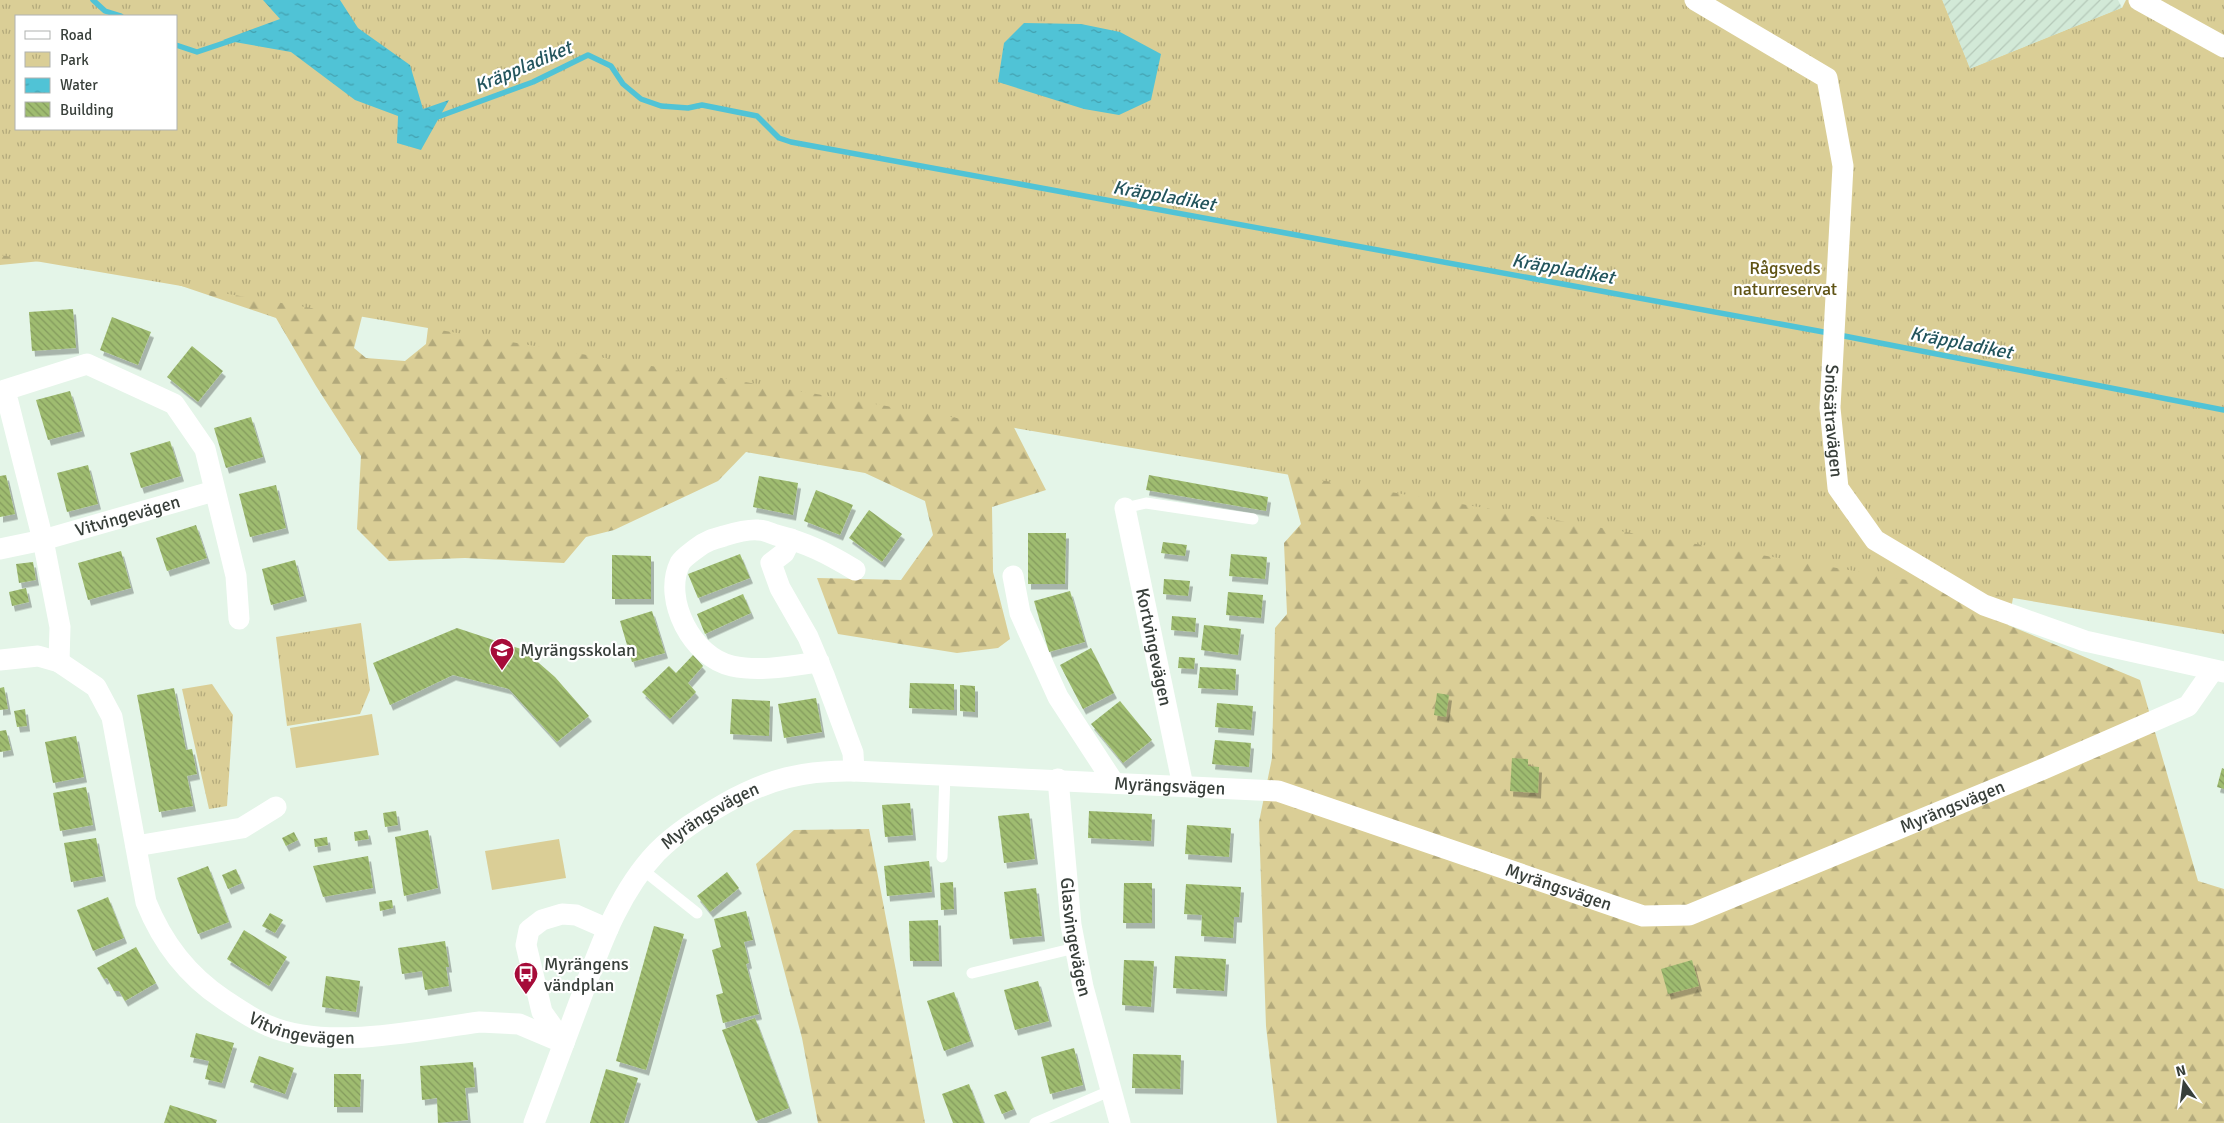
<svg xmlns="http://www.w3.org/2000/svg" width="2224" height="1123" font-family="Signika,sans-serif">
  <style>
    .industrial { fill: url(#industrial-furrows) }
    .grass { fill: #dace96 }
    .forest { fill: url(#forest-firs) }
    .park { fill: url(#park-tufts); fill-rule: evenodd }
    .water { fill: url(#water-ripples) }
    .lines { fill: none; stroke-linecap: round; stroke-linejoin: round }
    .stream { stroke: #50c3d6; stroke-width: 5.5 }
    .building { fill: url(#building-back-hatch); filter: url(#shadow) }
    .service { stroke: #fff; stroke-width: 11 }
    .minor { stroke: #fff; stroke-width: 21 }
    .labels { text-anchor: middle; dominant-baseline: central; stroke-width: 4.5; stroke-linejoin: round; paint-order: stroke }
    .park-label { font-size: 18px; fill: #5f5314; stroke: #fff }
    .street-label { font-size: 18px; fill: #383f3a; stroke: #fff }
    .poi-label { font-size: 18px; fill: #383f3a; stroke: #fff; text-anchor: start }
    .water-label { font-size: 19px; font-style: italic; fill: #23555d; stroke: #fff }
  </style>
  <defs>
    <pattern id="industrial-furrows" width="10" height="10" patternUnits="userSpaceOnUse" patternTransform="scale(1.25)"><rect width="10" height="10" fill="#d2e9d7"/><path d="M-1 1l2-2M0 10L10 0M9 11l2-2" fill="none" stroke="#b5c9b9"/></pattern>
    <pattern id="forest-firs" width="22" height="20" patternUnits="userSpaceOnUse" patternTransform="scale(1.25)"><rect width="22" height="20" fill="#dace96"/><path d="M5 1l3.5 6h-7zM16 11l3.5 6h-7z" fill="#b2a97b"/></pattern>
    <pattern id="park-tufts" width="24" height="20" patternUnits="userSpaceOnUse" patternTransform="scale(1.25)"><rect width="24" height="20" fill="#dace96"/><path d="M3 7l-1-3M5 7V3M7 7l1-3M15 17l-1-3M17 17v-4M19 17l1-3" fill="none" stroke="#b2a97b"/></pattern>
    <pattern id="water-ripples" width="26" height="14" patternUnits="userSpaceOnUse" patternTransform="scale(1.25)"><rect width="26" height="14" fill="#50c3d6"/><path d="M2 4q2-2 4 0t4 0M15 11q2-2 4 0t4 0" fill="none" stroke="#43a0af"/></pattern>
    <pattern id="building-back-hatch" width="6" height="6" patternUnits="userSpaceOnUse" patternTransform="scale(1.25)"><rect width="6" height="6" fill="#9fbc70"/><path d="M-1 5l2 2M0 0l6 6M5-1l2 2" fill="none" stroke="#839a5d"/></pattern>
    <filter id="shadow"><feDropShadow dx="3" dy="5.5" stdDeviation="0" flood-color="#0004"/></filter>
  </defs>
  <rect width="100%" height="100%" fill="#e4f5e8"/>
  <polygon class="industrial" points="1942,0 2118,0 2122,8 1970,69"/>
  <g class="grass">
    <polygon points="372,714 379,755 296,768 290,728"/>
    <polygon points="559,839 566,878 492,890 485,851"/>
  </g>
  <g class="forest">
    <polygon points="1942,0 1970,69 2122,8 2008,625 2140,680 2198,881 2224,889 2224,1123 1277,1123 1266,1026 1259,822 1272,758 1275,628 1287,614 1284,543 1301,524 1288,475 1242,369"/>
    <polygon points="176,129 372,277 354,348 366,358 405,361 426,344 438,247 1004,408 1046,490 992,507 993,572 1010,639 998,648 957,653 838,634 817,578 901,580 933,535 925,501 865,473 746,452 718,481 614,530 586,537 564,563 465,558 389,561 357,529 361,456 316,386 276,318 93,256 0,265 0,196"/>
    <polygon points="869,829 925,1123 818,1123 802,1038 756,864 794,830"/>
  </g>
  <g class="park">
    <path d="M0 0H1942L1970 69 2122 8 2126 0H2224V634L0 255ZM16 16H176V129H16Z"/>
    <polygon points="361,623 370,690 360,714 287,726 276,637"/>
    <polygon points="212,684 233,715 227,806 209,809 182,689"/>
  </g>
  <g class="water">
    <polygon points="263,0 340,0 358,28 410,65 423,109 449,100 421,150 397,143 398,116 355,100 291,52 223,40 280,19"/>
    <polygon points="1024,23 1081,24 1120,32 1161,54 1151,100 1119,115 1084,109 998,82 1004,43"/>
  </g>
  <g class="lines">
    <g class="stream">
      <polyline points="93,0 105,11 121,16"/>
      <polyline points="176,45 197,52 236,39"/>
      <polyline points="432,119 533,82 588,55 611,66 623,84 641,99 661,106 688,108 702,105 757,116 779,138 791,142 1829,333"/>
      <polyline points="1839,335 2224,410"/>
    </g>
  </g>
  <g class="building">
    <polygon points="73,309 76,348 32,351 29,312"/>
    <polygon points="112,317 151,332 138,365 100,350"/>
    <polygon points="192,346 223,371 198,402 167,377"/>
    <polygon points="70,391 82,431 48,440 36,400"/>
    <polygon points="251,417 263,457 226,468 214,428"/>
    <polygon points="170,441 181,476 141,488 130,453"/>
    <polygon points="88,465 98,504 67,512 57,473"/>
    <polygon points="6,475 15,514 0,517 0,476"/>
    <polygon points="1149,475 1268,497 1266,511 1146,490"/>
    <polygon points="759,476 798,483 793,515 753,507"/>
    <polygon points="276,485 286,528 250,537 239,494"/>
    <polygon points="816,490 853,505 840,535 804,521"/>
    <polygon points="869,510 902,534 882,562 849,538"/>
    <polygon points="196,525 207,558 167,571 156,538"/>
    <polygon points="1028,533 1066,533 1065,584 1028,584"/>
    <polygon points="1163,542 1187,545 1185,556 1161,553"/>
    <polygon points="121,551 131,588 88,600 78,563"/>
    <polygon points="740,554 750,578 698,598 688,574"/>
    <polygon points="1231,554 1267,557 1265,579 1229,576"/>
    <polygon points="612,555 651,556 651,599 612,599"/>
    <polygon points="295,560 304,596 271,605 262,569"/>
    <polygon points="33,562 36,580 19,583 16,564"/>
    <polygon points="1164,579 1190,581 1188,596 1163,594"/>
    <polygon points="26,588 29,602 12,606 9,592"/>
    <polygon points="1070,591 1085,642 1049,652 1034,601"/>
    <polygon points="1228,592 1263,595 1261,618 1226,615"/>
    <polygon points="743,594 751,613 705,634 697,614"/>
    <polygon points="652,611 665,653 632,662 620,621"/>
    <polygon points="1172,616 1196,618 1195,632 1171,630"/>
    <polygon points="1204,625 1241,629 1238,655 1201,650"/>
    <polygon points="457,628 524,650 555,677 589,716 557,742 509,689 453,675 390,705 373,663"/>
    <polygon points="1091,648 1114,693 1083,709 1060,665"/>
    <polygon points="693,655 703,666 688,683 696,692 670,719 642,692 669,666 676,673"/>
    <polygon points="1179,657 1195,658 1194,669 1178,668"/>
    <polygon points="1200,667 1236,669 1235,690 1198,688"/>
    <polygon points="910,683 954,684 954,710 909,708"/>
    <polygon points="960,685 975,686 975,712 960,711"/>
    <polygon points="4,687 8,709 0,710 0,688"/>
    <polygon points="174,688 186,750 192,749 197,774 187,776 193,806 159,812 137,695"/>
    <polygon points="1437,693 1449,695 1446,717 1434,715"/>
    <polygon points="816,698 822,732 784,738 778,704"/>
    <polygon points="732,699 770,701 769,736 730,734"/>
    <polygon points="1120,701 1152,740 1123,763 1091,724"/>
    <polygon points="1217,703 1253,706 1251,730 1215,727"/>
    <polygon points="25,709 27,726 17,727 14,711"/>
    <polygon points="6,730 11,750 0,752 0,731"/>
    <polygon points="76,736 84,777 53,783 45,742"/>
    <polygon points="1215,740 1251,743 1249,767 1212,764"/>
    <polygon points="1512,758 1528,759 1528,766 1539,767 1538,793 1510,791"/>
    <polygon points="2222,768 2224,769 2224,789 2217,787"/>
    <polygon points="86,787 93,825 60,831 53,793"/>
    <polygon points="910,803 913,835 885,837 882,805"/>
    <polygon points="396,811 398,825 385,827 383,813"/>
    <polygon points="1089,811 1152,814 1151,841 1088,838"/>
    <polygon points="1029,813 1035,859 1004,863 998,816"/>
    <polygon points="1187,825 1231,828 1229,857 1185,854"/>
    <polygon points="367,830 369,839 355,841 354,832"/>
    <polygon points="428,830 438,888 404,896 395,837"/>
    <polygon points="294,832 298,840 286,846 282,838"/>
    <polygon points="327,837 328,845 315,847 314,839"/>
    <polygon points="96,838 103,876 71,882 64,843"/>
    <polygon points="368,856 373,888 323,897 313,866"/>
    <polygon points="929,861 932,892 887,896 884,866"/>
    <polygon points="208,866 229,922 198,934 177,878"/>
    <polygon points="236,869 242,883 228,889 222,875"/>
    <polygon points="727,872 739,888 710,912 697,896"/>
    <polygon points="953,882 954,909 941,910 940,883"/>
    <polygon points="1124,883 1152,883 1152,923 1123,923"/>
    <polygon points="1186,884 1241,887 1239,917 1234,917 1233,938 1201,936 1202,915 1184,914"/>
    <polygon points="1036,888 1042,936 1010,939 1004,892"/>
    <polygon points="108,897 124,938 93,951 77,910"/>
    <polygon points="392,900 393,908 380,911 379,902"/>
    <polygon points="746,911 753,940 744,942 749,963 746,964 759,1014 723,1023 716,995 723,993 712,950 721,947 714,919"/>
    <polygon points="270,913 283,920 275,933 262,926"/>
    <polygon points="938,920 939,961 910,961 909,921"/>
    <polygon points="654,926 684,934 646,1070 616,1061"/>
    <polygon points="244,930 287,957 269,986 227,959"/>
    <polygon points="445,941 449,967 446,967 449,986 425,990 422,971 402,974 398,948"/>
    <polygon points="136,947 156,983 125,1001 119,991 114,991 107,978 104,979 97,968"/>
    <polygon points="1175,956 1226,959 1224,991 1173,988"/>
    <polygon points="1124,960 1154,961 1151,1007 1122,1005"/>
    <polygon points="1692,960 1699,986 1668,994 1661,969"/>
    <polygon points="326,976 360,981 356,1012 322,1007"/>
    <polygon points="1038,981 1049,1021 1015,1030 1004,990"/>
    <polygon points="954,992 971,1041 944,1051 927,1001"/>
    <polygon points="755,1018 789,1108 756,1121 722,1030"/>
    <polygon points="196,1033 234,1043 222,1083 205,1079 209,1061 190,1057"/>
    <polygon points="1074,1048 1083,1085 1050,1094 1041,1057"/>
    <polygon points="1133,1054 1181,1055 1180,1089 1132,1088"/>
    <polygon points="259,1056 294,1068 285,1094 250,1082"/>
    <polygon points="473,1062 475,1087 465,1088 468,1120 438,1123 437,1098 422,1100 420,1066"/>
    <polygon points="606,1069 638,1078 624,1123 590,1123"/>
    <polygon points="334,1074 361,1074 360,1107 334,1107"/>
    <polygon points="969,1084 984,1123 953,1123 942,1094"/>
    <polygon points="1006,1091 1014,1109 1002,1114 994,1095"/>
    <polygon points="170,1105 217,1120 216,1123 164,1123"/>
  </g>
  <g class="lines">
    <g class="service">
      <polyline points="1125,508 1146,503 1253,519"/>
      <polyline points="942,857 945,775"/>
      <polyline points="643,870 697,913"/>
      <polyline points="972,973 1075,948"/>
      <polyline points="1035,1123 1112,1090"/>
    </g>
    <g class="minor">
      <path id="s1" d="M1695 0 1827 78 1843 166 1830 408 1838 488 1875 540 1984 605 2085 641 2224 672"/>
      <polyline points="2139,0 2224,47"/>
      <path id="s2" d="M1125 508 1183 786"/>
      <polyline points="791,539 784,553 771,563 780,588 808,637 824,675 853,753 854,771"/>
      <path id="s3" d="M0 549 43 540 214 491"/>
      <polyline points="1013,576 1020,613 1058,697 1114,783"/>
      <path id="s4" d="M0 660 38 656 59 662 96 687 112 717 146 902C162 942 187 975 223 999 238 1009 252 1019 269 1026 328 1051 418 1030 480 1022L519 1024 564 1043"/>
      <polyline points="59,662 60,627 43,540 5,390 87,364 174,404 205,449 236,576 239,619"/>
      <path d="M819 662C791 666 760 672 732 666 693 658 662 600 680 563 683 558 692 552 697 548 706 541 713 539 724 536 734 533 747 529 758 530 764 530 770 533 776 535 807 543 827 553 855 570"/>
      <path id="s5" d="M1058 779 1071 925 1083 987 1120 1123"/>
      <polyline points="136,846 242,828 276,807"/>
      <polyline points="564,1043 542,1012 526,945 529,930 542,920 562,914 576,915 608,929"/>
      <path id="s6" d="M534 1123C549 1083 564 1043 579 1003 599 950 617 894 657 852 677 832 700 818 724 804 769 779 803 770 854 771L1278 791 1643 916 1689 915 2041 770 2188 706 2213 670"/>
    </g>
  </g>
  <defs>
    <symbol id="school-pin" viewBox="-11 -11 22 30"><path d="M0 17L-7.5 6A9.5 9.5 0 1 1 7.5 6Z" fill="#a60c39" stroke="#fff"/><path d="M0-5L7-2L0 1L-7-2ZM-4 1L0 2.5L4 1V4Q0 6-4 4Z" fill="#fff"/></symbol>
    <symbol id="bus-pin" viewBox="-11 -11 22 30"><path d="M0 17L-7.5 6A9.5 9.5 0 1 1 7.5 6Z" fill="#a60c39" stroke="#fff"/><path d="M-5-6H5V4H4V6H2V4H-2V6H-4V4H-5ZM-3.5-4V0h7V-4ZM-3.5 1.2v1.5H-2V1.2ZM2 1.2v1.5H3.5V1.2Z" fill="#fff"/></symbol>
  </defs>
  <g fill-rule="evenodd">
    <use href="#school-pin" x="488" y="636" width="28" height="38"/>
    <use href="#bus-pin" x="512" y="960" width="28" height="38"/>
  </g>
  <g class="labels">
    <g class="park-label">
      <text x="1785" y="268">Rågsveds<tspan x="1785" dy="21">naturreservat</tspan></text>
    </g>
    <g class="street-label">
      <text stroke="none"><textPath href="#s1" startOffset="498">Snösätravägen</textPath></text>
      <text stroke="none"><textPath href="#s3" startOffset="132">Vitvingevägen</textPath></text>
      <text stroke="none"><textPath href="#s2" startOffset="142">Kortvingevägen</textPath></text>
      <text stroke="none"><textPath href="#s6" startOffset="834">Myrängsvägen</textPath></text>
      <text stroke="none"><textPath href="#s6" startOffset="1659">Myrängsvägen</textPath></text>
      <text stroke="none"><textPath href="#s6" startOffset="364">Myrängsvägen</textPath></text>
      <text stroke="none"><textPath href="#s6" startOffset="1239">Myrängsvägen</textPath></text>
      <text stroke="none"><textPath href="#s5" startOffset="159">Glasvingevägen</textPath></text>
      <text stroke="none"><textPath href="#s4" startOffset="539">Vitvingevägen</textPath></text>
    </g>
    <g class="poi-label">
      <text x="520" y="650">Myrängsskolan</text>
      <text x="544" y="964">Myrängens<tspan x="544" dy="21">vändplan</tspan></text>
    </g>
    <g class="water-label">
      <text transform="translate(523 67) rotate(-23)">Kräppladiket</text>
      <text transform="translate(1164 196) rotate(10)">Kräppladiket</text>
      <text transform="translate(1563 269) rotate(10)">Kräppladiket</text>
      <text transform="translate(1961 343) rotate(11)">Kräppladiket</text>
    </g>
  </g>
  <rect x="15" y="15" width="162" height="115" fill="#ffffff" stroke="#afb2b0"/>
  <rect x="25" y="31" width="25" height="8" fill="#ffffff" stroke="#afb2b0"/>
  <text x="60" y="40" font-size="15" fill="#383f3a">Road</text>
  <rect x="25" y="52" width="25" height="15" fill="url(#park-tufts)" stroke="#afb2b0"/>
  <text x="60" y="65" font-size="15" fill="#383f3a">Park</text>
  <rect x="25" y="78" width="25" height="15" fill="url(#water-ripples)" stroke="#afb2b0"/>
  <text x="60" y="90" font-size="15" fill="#383f3a">Water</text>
  <rect x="25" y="102" width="25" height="15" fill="url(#building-back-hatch)" stroke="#afb2b0"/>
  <text x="60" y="115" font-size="15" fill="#383f3a">Building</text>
  <g transform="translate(2184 1083) rotate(346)" stroke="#ffffff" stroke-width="4" paint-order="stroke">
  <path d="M0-4L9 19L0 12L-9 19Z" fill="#383f3a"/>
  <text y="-8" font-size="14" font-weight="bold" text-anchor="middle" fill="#383f3a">N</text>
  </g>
</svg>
